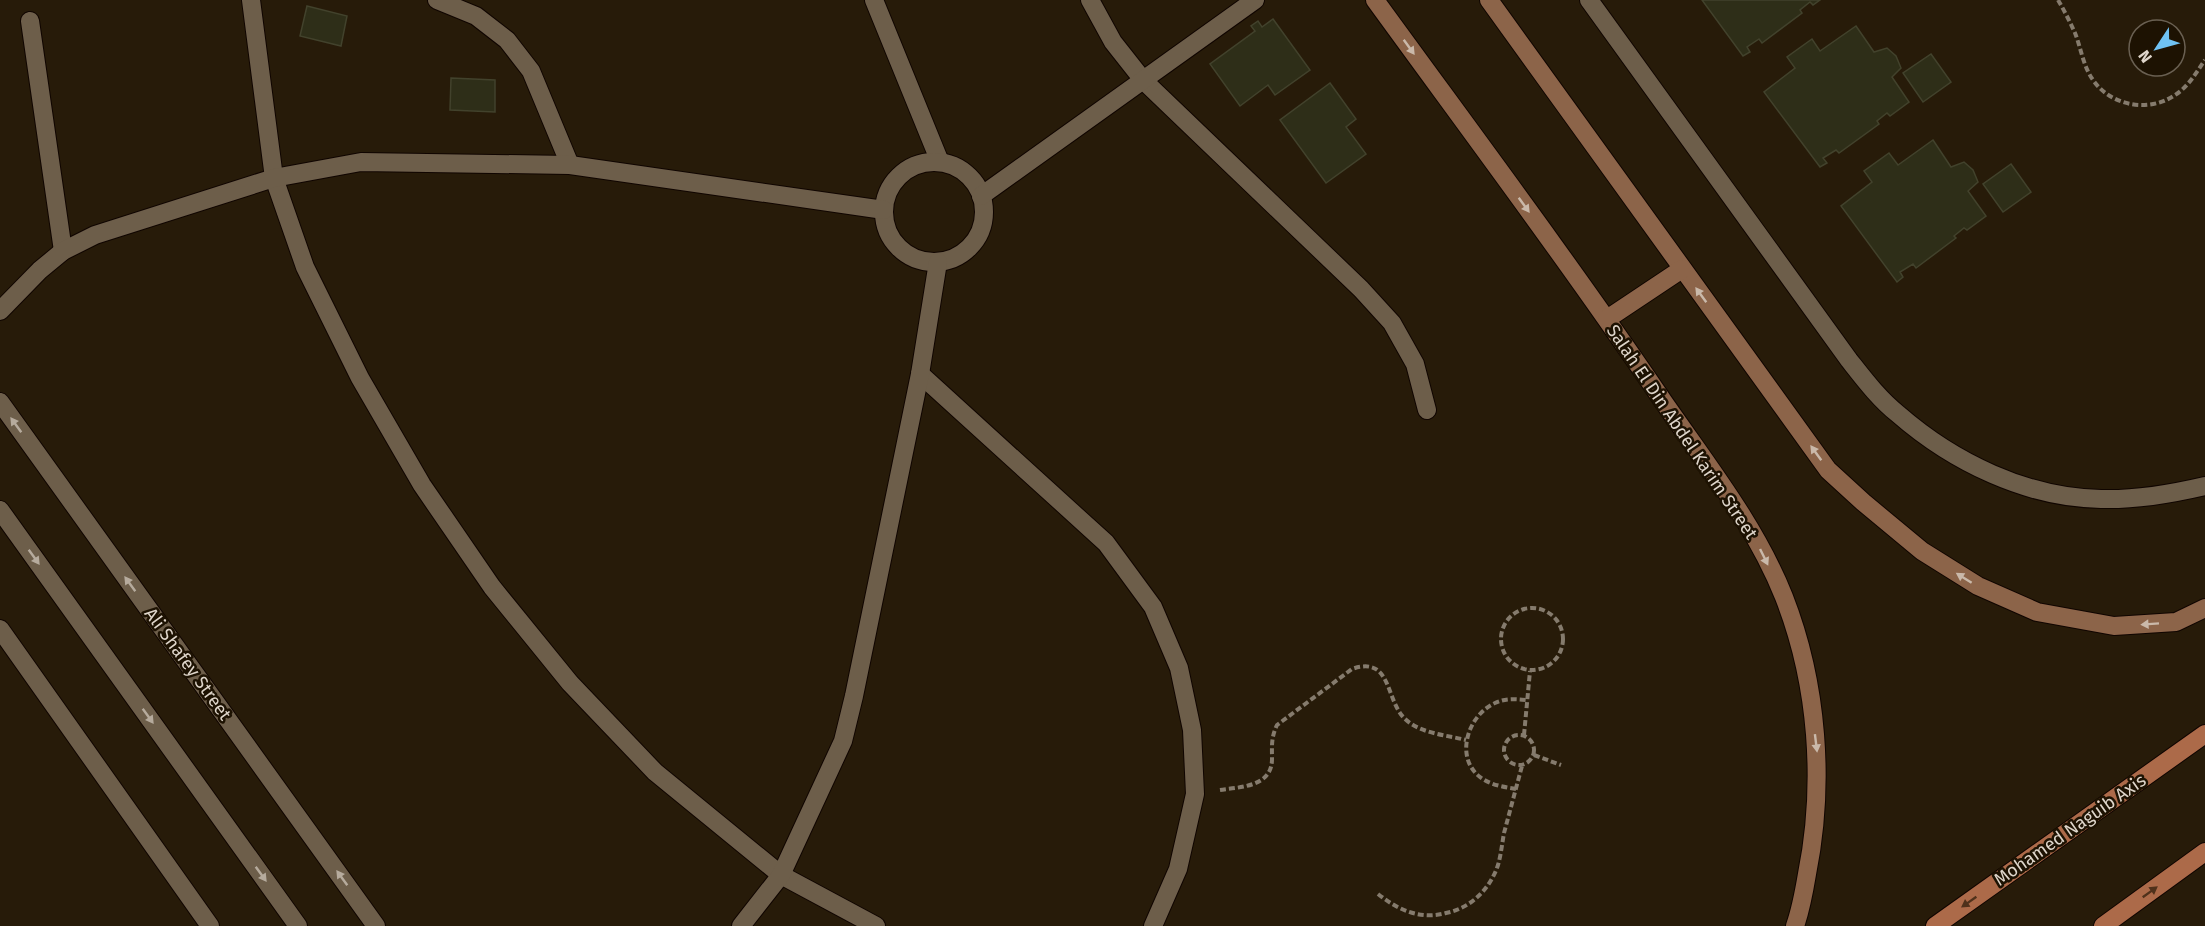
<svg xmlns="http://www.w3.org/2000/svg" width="2205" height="926" font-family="'Fira Sans',sans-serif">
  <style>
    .building { fill: #2e2e18; stroke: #42422c; stroke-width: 1.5 }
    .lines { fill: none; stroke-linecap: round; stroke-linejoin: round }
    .minor-casing { stroke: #100500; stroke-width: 20 }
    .tertiary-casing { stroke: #100500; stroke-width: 20 }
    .secondary-casing { stroke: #100500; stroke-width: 20 }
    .primary-casing { stroke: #100500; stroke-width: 20 }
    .path { stroke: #857b6d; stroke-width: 4; stroke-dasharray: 6 3; stroke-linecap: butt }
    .minor { stroke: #6d5e4a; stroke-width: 18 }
    .tertiary { stroke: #6d5e4a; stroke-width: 18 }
    .secondary { stroke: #8c6449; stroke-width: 18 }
    .primary { stroke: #ac6a49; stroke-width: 18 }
    .oneway { fill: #cab9aa }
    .oneway2 { fill: #b6ab9d }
    .oneway3 { fill: #4f311b }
    .labels { text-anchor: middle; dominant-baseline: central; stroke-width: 5; stroke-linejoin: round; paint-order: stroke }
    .street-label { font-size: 18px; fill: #ded5ca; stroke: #1d1202 }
  </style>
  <rect width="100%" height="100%" fill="#271b09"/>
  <g class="building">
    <polygon points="1702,0 1820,0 1813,5 1810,2 1800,10 1802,13 1762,43 1759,39 1747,47 1750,52 1743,56"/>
    <polygon points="307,6 347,16 341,46 300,36"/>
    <polygon points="1273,19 1310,70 1275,95 1268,85 1240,106 1210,64 1255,31 1251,26 1258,21 1262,27"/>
    <polygon points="1856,26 1874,52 1887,48 1896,56 1901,68 1892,77 1909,102 1890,116 1887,113 1877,121 1879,124 1839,153 1836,150 1823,158 1827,163 1820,167 1764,92 1795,68 1787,57 1812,39 1820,51"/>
    <polygon points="1931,54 1951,82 1923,102 1903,73"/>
    <polygon points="451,78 495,80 495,112 450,110"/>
    <polygon points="1330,83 1356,119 1346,127 1366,154 1326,183 1280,120"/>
    <polygon points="1933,140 1951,167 1964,162 1973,170 1978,182 1968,191 1986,216 1967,230 1964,228 1954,236 1956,238 1916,268 1913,264 1900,272 1903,277 1897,282 1841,206 1872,182 1864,171 1889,153 1898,165"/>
    <polygon points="2011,164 2031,192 2003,212 1983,184"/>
  </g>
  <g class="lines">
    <defs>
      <g id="minor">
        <polyline points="251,0 274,178 305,267 360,378 422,485 492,587 570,683 655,772 781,875 876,926"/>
        <polyline points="437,0 476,16 507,40 531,71 570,165"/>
        <polyline points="874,0 940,162"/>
        <polyline points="1090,0 1113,42 1143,80 1361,289 1392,323 1415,364 1427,410"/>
        <path d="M1589 0 1849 360C1864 379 1879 399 1898 414 1953 462 2027 498 2101 499 2136 500 2171 494 2205 486"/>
        <polyline points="30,21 63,251"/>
        <circle cx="934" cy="212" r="50"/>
        <polyline points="981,196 1255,0"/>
        <polyline points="0,311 40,270 63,251 95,235 274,178 361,162 570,165 884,210"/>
        <polyline points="920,374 1106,543 1153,607 1179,668 1192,730 1195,794 1178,869 1153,926"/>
        <polyline points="0,629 210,926"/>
        <polyline points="741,926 781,875 843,741 854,696 920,374 938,262"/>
      </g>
      <g id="tertiary">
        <polyline points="0,402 376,926"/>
        <polyline points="0,510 298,926"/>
      </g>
      <g id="secondary">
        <path d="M1375 0C1471 132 1569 263 1661 398 1705 462 1755 524 1784 597 1818 684 1825 784 1807 874 1804 892 1801 909 1795 926"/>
        <polyline points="1489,0 1828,470 1863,502 1922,551 1978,586 2037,612 2114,626 2176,622 2205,608"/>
        <polyline points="1607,319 1682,269"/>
      </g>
      <g id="primary">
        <polyline points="1935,926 2205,734"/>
        <polyline points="2103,926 2205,852"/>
      </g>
    </defs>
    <use href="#minor" class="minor-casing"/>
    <use href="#tertiary" class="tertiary-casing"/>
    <use href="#secondary" class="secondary-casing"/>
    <use href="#primary" class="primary-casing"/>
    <g class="path">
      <path d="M2058 0C2064 10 2070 22 2075 33 2081 48 2083 66 2093 80 2111 106 2149 113 2175 95 2188 87 2196 73 2205 60"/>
      <circle cx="1532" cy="639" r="31"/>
      <circle cx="1519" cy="750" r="15"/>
      <polyline points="1524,735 1530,671"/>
      <polyline points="1534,755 1561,765"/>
      <path d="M1516 789C1504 787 1490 785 1480 777 1454 757 1468 715 1495 703 1506 698 1515 699 1527 700"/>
      <path d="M1220 790C1240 787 1272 787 1272 759 1272 745 1271 738 1277 725L1352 669C1392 655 1385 700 1405 719 1421 734 1447 735 1466 740"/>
      <path d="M1378 894C1398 910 1420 920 1446 913 1471 908 1490 889 1498 865 1501 855 1502 844 1504 833 1510 811 1516 788 1522 766"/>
    </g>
    <use href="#minor" class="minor"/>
    <use href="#tertiary" class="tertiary"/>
    <use href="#secondary" class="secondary"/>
    <use href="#primary" class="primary"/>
  </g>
  <defs><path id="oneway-solid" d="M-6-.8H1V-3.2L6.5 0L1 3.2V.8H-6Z" transform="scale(1.5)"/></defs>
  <g class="oneway">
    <use href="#oneway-solid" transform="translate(1409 47) rotate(54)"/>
    <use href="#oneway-solid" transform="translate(1524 205) rotate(54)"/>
    <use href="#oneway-solid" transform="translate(1701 295) rotate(-126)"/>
    <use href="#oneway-solid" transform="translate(1816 453) rotate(-126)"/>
    <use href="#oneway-solid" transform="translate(1764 557) rotate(64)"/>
    <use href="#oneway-solid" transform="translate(1964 578) rotate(-148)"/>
    <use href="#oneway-solid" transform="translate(2150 624) rotate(176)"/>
    <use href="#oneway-solid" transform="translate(1816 743) rotate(83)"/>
  </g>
  <g class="oneway2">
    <use href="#oneway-solid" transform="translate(16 425) rotate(-126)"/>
    <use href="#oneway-solid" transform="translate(34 557) rotate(54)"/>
    <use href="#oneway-solid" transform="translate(130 584) rotate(-126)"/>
    <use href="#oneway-solid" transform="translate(148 716) rotate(54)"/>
    <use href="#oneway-solid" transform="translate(261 874) rotate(54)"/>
    <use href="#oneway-solid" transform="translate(342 878) rotate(-126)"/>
  </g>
  <g class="oneway3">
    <use href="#oneway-solid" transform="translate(2150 892) rotate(-36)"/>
    <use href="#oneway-solid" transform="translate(1969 902) rotate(145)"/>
  </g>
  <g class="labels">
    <g class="street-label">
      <text transform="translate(1682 432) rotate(56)">Salah El Din Abdel Karim Street</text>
      <text transform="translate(188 664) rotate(54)">Ali Shafey Street</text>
      <text transform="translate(2070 830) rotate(-35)">Mohamed Naguib Axis</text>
    </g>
  </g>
  <g transform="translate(2157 48) rotate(234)"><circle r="28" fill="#1d1202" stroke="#6a6052" stroke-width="1.5"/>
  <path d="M0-4.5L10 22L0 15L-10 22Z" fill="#6fc2f4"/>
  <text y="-9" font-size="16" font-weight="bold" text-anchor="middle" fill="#ded5ca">N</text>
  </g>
</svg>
